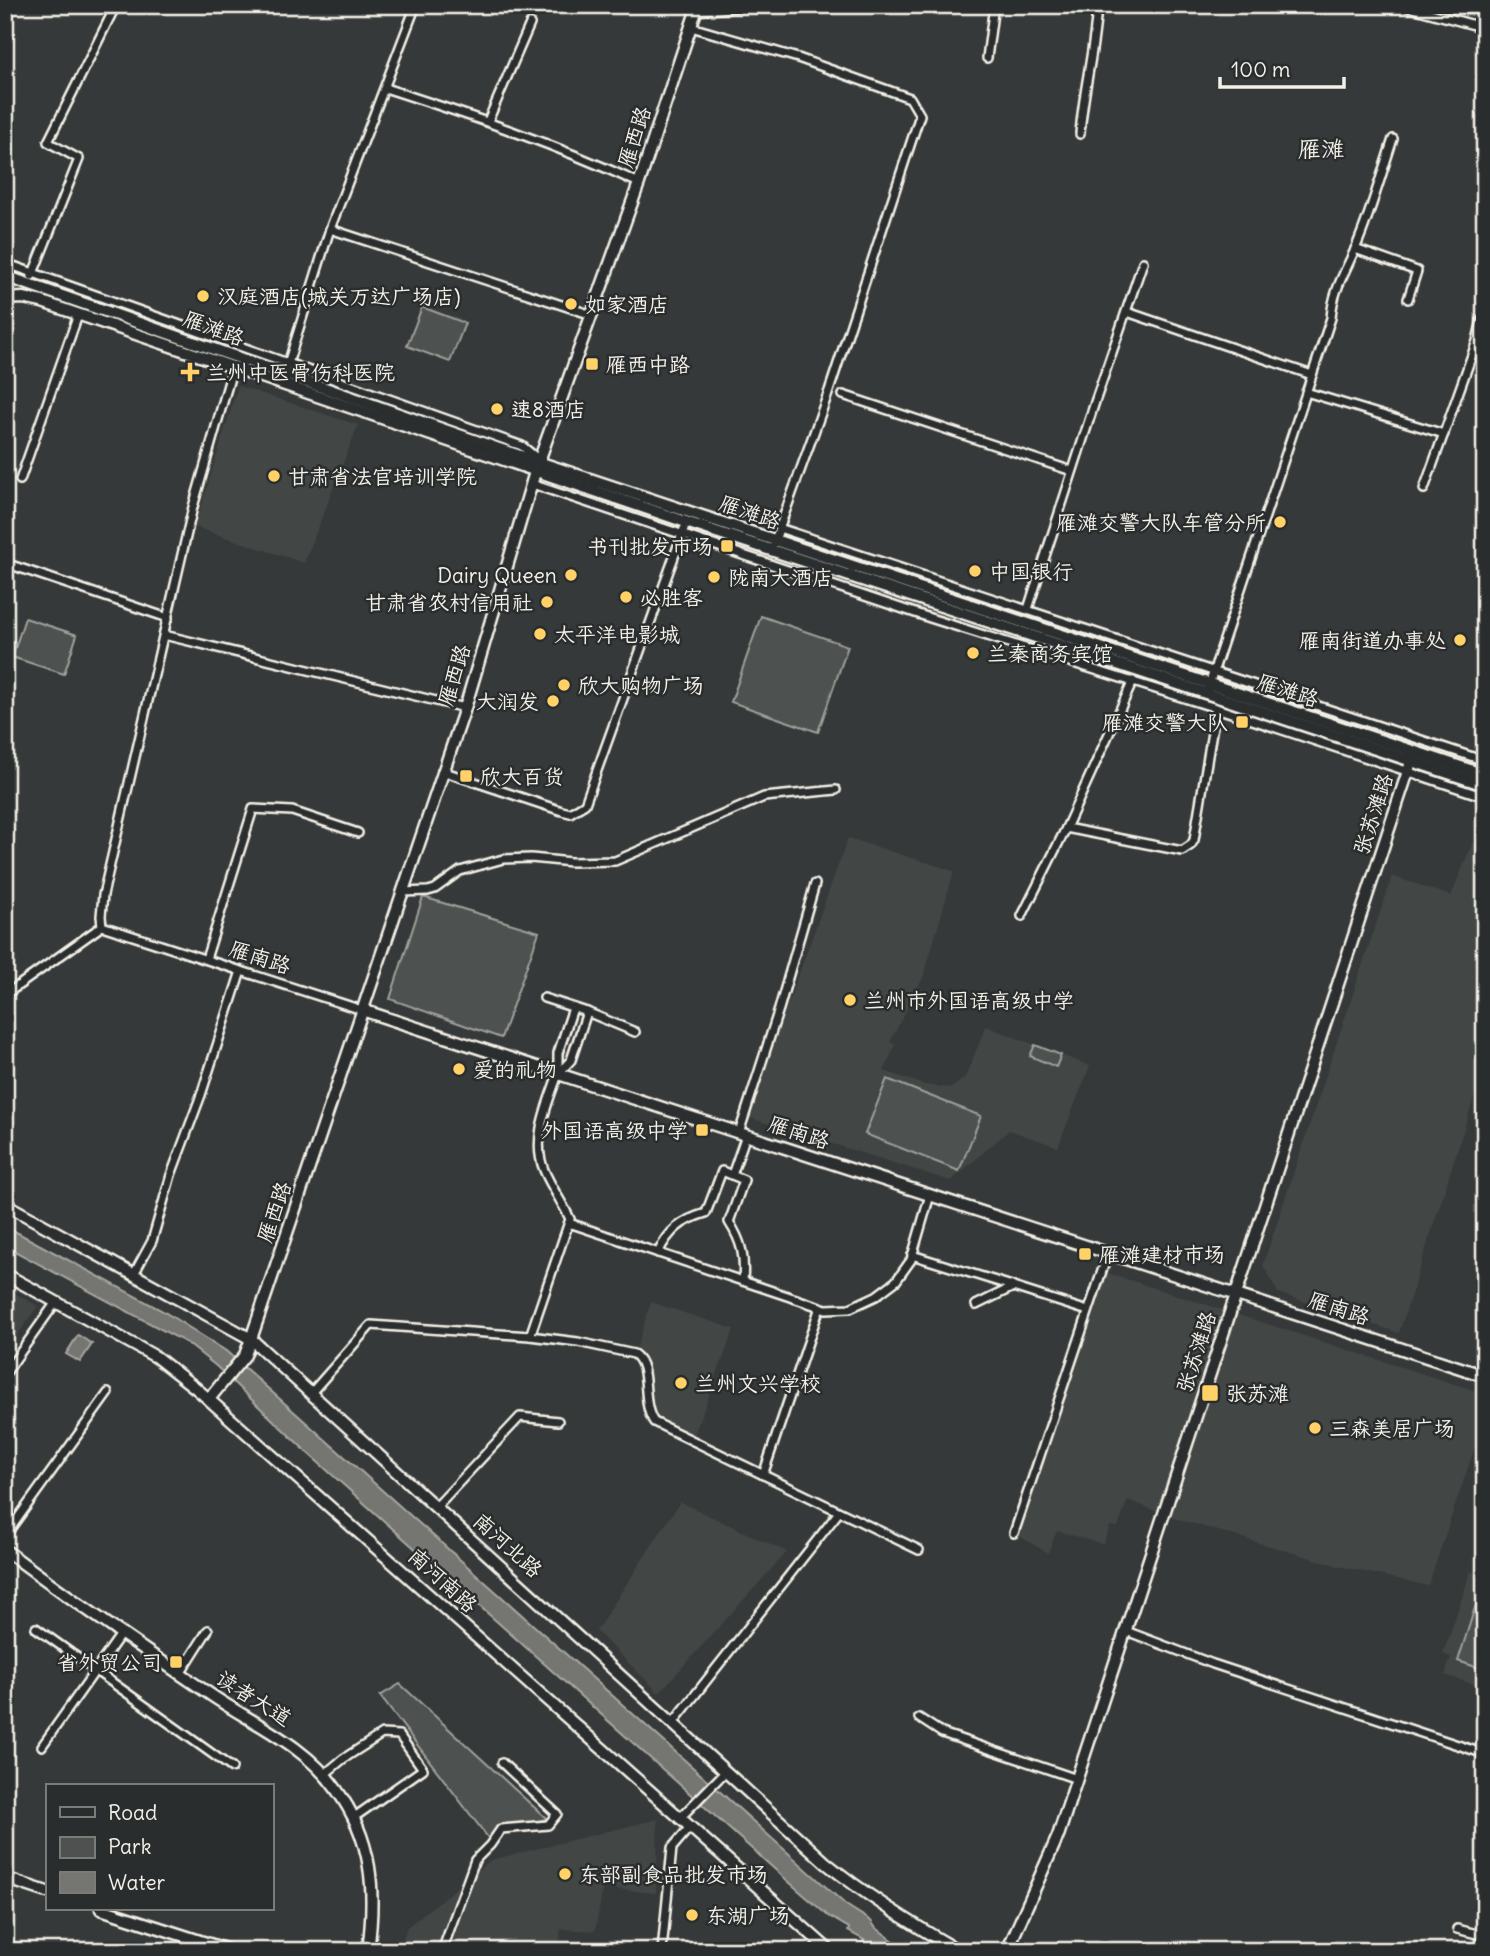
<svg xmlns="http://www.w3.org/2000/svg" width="1490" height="1956" font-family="Delius,'LXGW WenKai TC',sans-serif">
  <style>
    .built { fill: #434645 }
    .green { fill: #4e514f; stroke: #a1a19c; stroke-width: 2 }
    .water { fill: #757572; stroke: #a8a7a1; stroke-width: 2 }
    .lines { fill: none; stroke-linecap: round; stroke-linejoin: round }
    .street-casing { stroke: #f4f1e8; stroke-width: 12 }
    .secondary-casing { stroke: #f4f1e8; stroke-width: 15 }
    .street { stroke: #2a2d2e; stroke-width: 7 }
    .secondary { stroke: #2a2d2e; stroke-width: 10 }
    .poi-dot { fill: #ffd166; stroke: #2a2d2e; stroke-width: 2.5 }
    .labels { text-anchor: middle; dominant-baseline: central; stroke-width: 5; stroke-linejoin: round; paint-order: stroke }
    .street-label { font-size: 21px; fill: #f4f1e8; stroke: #2a2d2e }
    .poi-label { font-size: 21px; fill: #f4f1e8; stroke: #2a2d2e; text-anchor: start }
    .neighbourhood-label { font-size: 23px; fill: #f4f1e8; stroke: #2a2d2e }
  </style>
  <rect width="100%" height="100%" fill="#363939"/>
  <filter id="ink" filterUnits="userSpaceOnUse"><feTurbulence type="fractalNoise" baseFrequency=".0143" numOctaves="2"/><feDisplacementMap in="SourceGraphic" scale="14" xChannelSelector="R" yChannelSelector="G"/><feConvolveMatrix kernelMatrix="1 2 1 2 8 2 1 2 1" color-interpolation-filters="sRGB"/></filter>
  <g filter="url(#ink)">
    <g class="built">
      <polygon points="238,386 358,425 304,563 195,527"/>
      <polygon points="848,838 954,871 924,975 890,1042 895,1045 884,1071 925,1085 951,1088 965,1078 986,1026 1090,1066 1058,1147 1009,1130 951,1181 747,1117"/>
      <polygon points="1473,842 1485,845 1485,1063 1399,1333 1278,1293 1263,1265 1392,876 1451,896"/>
      <polygon points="1098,1270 1485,1394 1485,1417 1428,1586 1339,1566 1177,1519 1128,1500 1118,1527 1110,1526 1103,1544 1057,1531 1048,1553 1014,1533"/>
      <polygon points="5,1288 38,1306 5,1352"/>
      <polygon points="651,1302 734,1329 694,1435 658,1417 651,1400 648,1365 644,1356 636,1350"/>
      <polygon points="680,1502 787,1552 659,1693 596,1631"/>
      <polygon points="1471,1571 1485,1576 1485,1688 1445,1675 1451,1657 1443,1654"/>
      <polygon points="658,1819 656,1893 603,1888 595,1931 561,1929 558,1951 399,1951 407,1927 491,1860"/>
    </g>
    <g class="green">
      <polygon points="422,307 465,323 450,362 407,346"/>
      <polygon points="761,616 848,646 818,732 731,702"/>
      <polygon points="25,618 77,635 64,674 12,657"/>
      <polygon points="423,897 539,932 501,1038 390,999"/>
      <polygon points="1035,1045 1061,1055 1056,1067 1030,1056"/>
      <polygon points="887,1079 981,1116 959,1171 865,1134"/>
      <polygon points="1478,1598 1485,1601 1485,1670 1458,1661"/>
      <polygon points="400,1684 547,1819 504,1830 489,1839 380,1696"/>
    </g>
    <g class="water">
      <polygon points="5,1226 163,1311 226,1351 707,1780 846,1905 871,1921 875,1927 907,1951 871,1951 861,1946 864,1940 848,1931 849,1928 827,1915 789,1882 310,1455 216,1366 187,1343 5,1246"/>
      <polygon points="78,1335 92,1344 80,1362 66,1354"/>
    </g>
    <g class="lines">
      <defs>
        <g id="street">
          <polyline points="1401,5 1485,28"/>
          <polyline points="696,11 764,5"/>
          <polyline points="5,18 8,30 5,41"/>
          <polyline points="691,27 798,58 910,98 920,115 829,391 774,543"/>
          <polyline points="987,58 994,5"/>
          <path d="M385 88C472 116 557 145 639 183"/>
          <polyline points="488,121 530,24"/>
          <path d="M1080 134C1083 91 1095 49 1097 5"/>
          <polyline points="330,229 592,315"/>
          <polyline points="1355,249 1417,271 1408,299"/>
          <polyline points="5,263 522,446 539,460"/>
          <polyline points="32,276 79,159 48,142 116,5"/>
          <polyline points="1127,312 1312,375"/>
          <polyline points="287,367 330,229 416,5"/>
          <polyline points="1306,392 1444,434"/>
          <polyline points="843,395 1072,471"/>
          <polyline points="20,480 78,315"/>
          <polyline points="532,484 930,618 1216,708 1485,797"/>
          <polyline points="1424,489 1477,341 1482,320 1485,320"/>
          <polyline points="779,528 1485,761"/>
          <polyline points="5,563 168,618"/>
          <polyline points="1028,609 1095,402 1143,262"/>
          <polyline points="164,635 465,708"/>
          <path d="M1208 688 1331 318C1333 289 1345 273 1356 247 1371 212 1381 175 1393 139"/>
          <polyline points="442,771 562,811 570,813 585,804 684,529"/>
          <polyline points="1066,828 1182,851 1191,845 1194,840 1216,708"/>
          <polyline points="402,892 428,891 435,889 460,871 503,859 531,858 571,862 615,861 764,797 836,790"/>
          <polyline points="1022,916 1066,828 1133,681"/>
          <polyline points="102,926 101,916 103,895 193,507 233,367"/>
          <polyline points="102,926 362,1010"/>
          <polyline points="206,959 253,809 292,811 358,833"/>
          <polyline points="5,995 102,926"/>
          <polyline points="544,998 587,1012 635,1032"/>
          <polyline points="573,1008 558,1053 558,1074 571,1060 587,1012"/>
          <polyline points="739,1133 779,1009 815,884"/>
          <polyline points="732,1175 746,1135"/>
          <polyline points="569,1223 826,1309 850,1308 876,1296 896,1281 911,1260 930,1195"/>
          <path d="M658 1253C669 1230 682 1220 706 1213L722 1171 744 1180 729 1222C742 1242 745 1257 743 1281"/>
          <polyline points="912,1255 1012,1286"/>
          <polyline points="134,1274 152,1241 171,1175 201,1095 241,971"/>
          <polyline points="976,1305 1013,1287 1088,1311"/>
          <path d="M530 1336 578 1342 634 1354C652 1367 640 1402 654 1422L919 1550"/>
          <polyline points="5,1374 56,1302"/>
          <path d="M311 1393 371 1325 530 1336 570 1219C562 1202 551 1187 544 1170 531 1139 548 1103 558 1074"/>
          <polyline points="763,1475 820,1307"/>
          <polyline points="436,1507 520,1417 558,1421"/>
          <polyline points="1014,1533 1108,1253"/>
          <polyline points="5,1536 108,1393"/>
          <polyline points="36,1628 232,1768"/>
          <polyline points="1126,1631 1213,1664 1485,1754"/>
          <polyline points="180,1674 208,1630"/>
          <polyline points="919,1718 942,1733 1077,1779"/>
          <polyline points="673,1723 839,1512"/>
          <polyline points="42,1746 121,1634"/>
          <polyline points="325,1774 343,1759 382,1734 399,1735 423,1769 353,1818"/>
          <polyline points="679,1819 726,1771"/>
          <polyline points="1457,1929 1485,1936"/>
          <polyline points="442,1951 475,1860 490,1845 501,1829 548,1825 557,1814 502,1763"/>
          <polyline points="662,1951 672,1848 689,1828"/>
        </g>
        <g id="secondary">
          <polyline points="5,276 499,449 1485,775"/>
          <polyline points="5,299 23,298 42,302 686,522 1485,785"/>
          <polyline points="362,1010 1485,1376"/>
          <path d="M5 1204 251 1339 826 1863C868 1897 912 1924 959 1951"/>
          <polyline points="5,1274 156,1357 197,1389 830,1951"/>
          <polyline points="209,1399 245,1355 251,1339 465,708 535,472 639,183 698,5"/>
          <path d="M5 1550C73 1601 143 1649 214 1697 256 1725 306 1746 336 1789 373 1839 376 1891 368 1951"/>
          <polyline points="5,1878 47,1892"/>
          <polyline points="101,1909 231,1951"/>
          <polyline points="1007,1951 1058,1836 1413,756"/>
        </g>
      </defs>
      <use href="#street" class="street-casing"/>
      <use href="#secondary" class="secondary-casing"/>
      <use href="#street" class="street"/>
      <use href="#secondary" class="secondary"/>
    </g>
  </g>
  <g class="poi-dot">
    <circle cx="203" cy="296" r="7"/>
    <circle cx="571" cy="304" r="7"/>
    <rect x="585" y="357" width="14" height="14" rx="3.5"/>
    <path d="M186.5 361.5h7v7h7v7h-7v7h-7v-7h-7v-7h7z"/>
    <circle cx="497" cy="409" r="7"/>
    <circle cx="274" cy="476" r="7"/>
    <circle cx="1280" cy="522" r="7"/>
    <rect x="720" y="539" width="14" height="14" rx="3.5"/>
    <circle cx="975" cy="571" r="7"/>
    <circle cx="571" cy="575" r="7"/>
    <circle cx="714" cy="577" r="7"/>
    <circle cx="626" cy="597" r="7"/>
    <circle cx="547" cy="602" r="7"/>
    <circle cx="540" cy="634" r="7"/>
    <circle cx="1460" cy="640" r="7"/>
    <circle cx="973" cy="653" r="7"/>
    <circle cx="564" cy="685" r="7"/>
    <circle cx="553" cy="701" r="7"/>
    <rect x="1235" y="715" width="14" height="14" rx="3.5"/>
    <rect x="459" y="769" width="14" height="14" rx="3.5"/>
    <circle cx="850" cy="1000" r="7"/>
    <circle cx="459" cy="1069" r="7"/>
    <rect x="695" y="1123" width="14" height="14" rx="3.5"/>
    <rect x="1078" y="1247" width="14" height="14" rx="3.5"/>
    <circle cx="681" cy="1383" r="7"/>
    <rect x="1201" y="1384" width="18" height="18" rx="3.5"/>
    <circle cx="1315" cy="1428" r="7"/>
    <rect x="169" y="1655" width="14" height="14" rx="3.5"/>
    <circle cx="565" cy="1874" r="7"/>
    <circle cx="692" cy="1915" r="7"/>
  </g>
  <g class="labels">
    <g class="street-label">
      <text transform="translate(634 137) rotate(-72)">雁西路</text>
      <text transform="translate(214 328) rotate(20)">雁滩路</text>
      <text transform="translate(750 512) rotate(19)">雁滩路</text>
      <text transform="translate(454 675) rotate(-73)">雁西路</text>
      <text transform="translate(1288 690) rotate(18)">雁滩路</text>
      <text transform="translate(1373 814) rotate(-72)">张苏滩路</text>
      <text transform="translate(260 957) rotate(18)">雁南路</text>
      <text transform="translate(799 1132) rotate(18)">雁南路</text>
      <text transform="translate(274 1212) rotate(-71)">雁西路</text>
      <text transform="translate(1339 1308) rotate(18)">雁南路</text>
      <text transform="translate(1196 1352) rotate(-72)">张苏滩路</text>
      <text transform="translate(508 1545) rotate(42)">南河北路</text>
      <text transform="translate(443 1580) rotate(42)">南河南路</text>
      <text transform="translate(254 1698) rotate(32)">读者大道</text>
    </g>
    <g class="poi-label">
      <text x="217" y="296">汉庭酒店(城关万达广场店)</text>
      <text x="585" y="304">如家酒店</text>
      <text x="606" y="364">雁西中路</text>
      <text x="206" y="372">兰州中医骨伤科医院</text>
      <text x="511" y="409">速8酒店</text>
      <text x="288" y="476">甘肃省法官培训学院</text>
      <text x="1266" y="522" text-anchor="end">雁滩交警大队车管分所</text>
      <text x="713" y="546" text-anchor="end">书刊批发市场</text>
      <text x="989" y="571">中国银行</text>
      <text x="557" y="575" text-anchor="end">Dairy Queen</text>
      <text x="728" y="577">陇南大酒店</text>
      <text x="640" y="597">必胜客</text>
      <text x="533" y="602" text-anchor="end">甘肃省农村信用社</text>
      <text x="554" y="634">太平洋电影城</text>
      <text x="1446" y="640" text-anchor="end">雁南街道办事处</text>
      <text x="987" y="653">兰秦商务宾馆</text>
      <text x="578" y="685">欣大购物广场</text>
      <text x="539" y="701" text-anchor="end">大润发</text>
      <text x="1228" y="722" text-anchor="end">雁滩交警大队</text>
      <text x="480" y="776">欣大百货</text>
      <text x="864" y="1000">兰州市外国语高级中学</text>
      <text x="473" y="1069">爱的礼物</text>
      <text x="688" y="1130" text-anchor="end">外国语高级中学</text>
      <text x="1099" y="1254">雁滩建材市场</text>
      <text x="695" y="1383">兰州文兴学校</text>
      <text x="1226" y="1393">张苏滩</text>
      <text x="1329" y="1428">三森美居广场</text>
      <text x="162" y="1662" text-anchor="end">省外贸公司</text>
      <text x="579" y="1874">东部副食品批发市场</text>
      <text x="706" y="1915">东湖广场</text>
    </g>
    <g class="neighbourhood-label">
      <text x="1321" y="148">雁滩</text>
    </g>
  </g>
  <rect width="1490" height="1956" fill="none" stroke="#2a2d2e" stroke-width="28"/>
  <rect x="14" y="14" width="1462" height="1928" fill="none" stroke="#f4f1e8" stroke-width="2.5" filter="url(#ink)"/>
  <rect x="46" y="1784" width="228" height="126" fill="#2a2d2e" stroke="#7b7b78" stroke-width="2"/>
  <rect x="60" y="1807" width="35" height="10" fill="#2a2d2e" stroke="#7b7b78" stroke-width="2"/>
  <text x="108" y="1820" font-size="21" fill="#f4f1e8">Road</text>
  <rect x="60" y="1837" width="35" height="21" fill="#4e514f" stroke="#7b7b78" stroke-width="2"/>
  <text x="108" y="1854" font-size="21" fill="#f4f1e8">Park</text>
  <rect x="60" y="1872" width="35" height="21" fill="#757572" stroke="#7b7b78" stroke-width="2"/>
  <text x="108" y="1890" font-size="21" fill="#f4f1e8">Water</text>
  <path d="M1220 77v10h124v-10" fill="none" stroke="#f4f1e8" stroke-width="3.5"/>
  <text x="1231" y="77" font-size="21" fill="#f4f1e8" stroke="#2a2d2e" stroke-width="5" paint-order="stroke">100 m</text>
</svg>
